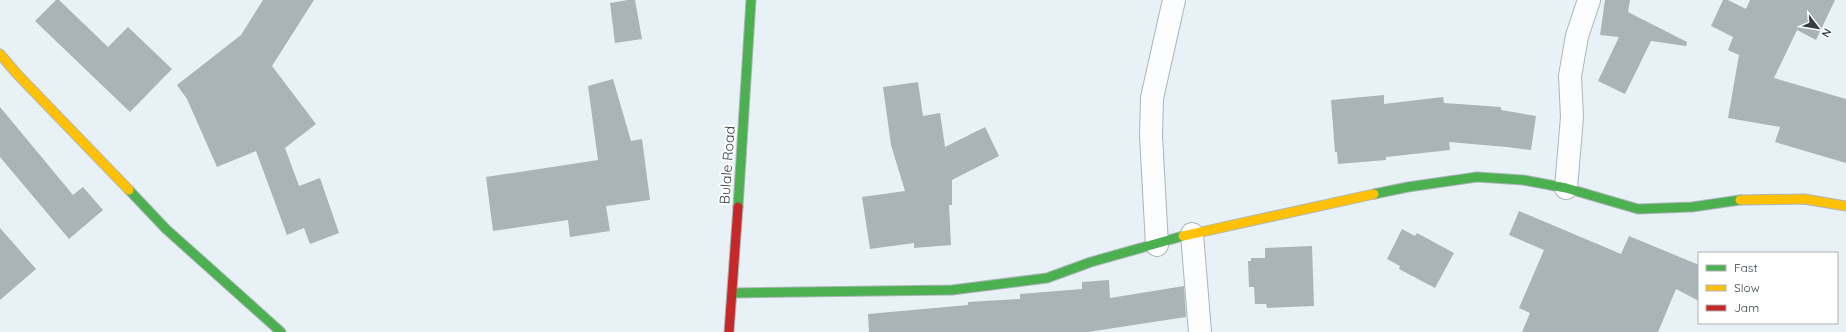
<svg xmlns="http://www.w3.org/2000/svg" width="1846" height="332" font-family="Quicksand,sans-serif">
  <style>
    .building { fill: #aab3b8 }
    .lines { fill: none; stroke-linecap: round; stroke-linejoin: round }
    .street-casing { stroke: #acb5ba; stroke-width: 24 }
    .fast-casing { stroke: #acb5ba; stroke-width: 11 }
    .slow-casing { stroke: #acb5ba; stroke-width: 11 }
    .jam-casing { stroke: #acb5ba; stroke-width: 11 }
    .street { stroke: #fcfdfe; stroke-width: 22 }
    .fast { stroke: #4caf50; stroke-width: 9 }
    .slow { stroke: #ffc107; stroke-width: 9 }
    .jam { stroke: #c62828; stroke-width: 9 }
    .labels { text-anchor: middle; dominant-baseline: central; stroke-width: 4; stroke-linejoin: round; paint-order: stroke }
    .street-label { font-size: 14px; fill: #333d43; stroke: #fff }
  </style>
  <rect width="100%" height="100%" fill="#e8f1f6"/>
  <g class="building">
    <polygon points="56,0 59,0 108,47 128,27 172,69 130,112 35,21"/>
    <polygon points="263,0 314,0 272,66 316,124 285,148 299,186 320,178 339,233 310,244 304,228 287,235 256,151 217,167 187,99 177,85 241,35"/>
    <polygon points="628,0 635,0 642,39 615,43 610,3"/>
    <polygon points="1605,0 1630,0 1628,12 1687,42 1686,46 1651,41 1625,94 1598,81 1619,37 1600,35"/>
    <polygon points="1723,0 1728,0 1746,9 1750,0 1835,0 1816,40 1797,30 1774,78 1846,99 1846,163 1775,142 1780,127 1728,118 1739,55 1728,50 1733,37 1711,26"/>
    <polygon points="613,79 631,141 642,139 650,200 606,206 610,231 570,237 568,220 493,231 486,177 598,160 588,86"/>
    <polygon points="918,82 923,116 940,113 945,147 985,127 999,156 952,180 952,205 949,205 951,245 914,248 914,243 870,249 862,197 905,191 891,145 883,87"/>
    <polygon points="1384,95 1384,104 1443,97 1444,103 1501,107 1501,110 1536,116 1531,150 1507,147 1449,142 1450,150 1386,157 1386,160 1338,164 1337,152 1335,152 1331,100"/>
    <polygon points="0,107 73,195 83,187 103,210 69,239 0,157"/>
    <polygon points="1519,211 1621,254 1629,236 1699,265 1699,301 1676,289 1658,332 1522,332 1530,313 1519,308 1544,250 1509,235"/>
    <polygon points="0,228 36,269 0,300"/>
    <polygon points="1402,229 1415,236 1417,233 1454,253 1435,288 1399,269 1400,266 1387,259"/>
    <polygon points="1312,246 1314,306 1267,308 1266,304 1255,304 1254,287 1249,287 1248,261 1251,261 1251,258 1265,258 1265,248"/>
    <polygon points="1109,280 1110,298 1184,286 1186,317 1088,332 869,332 868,314 968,305 968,302 1020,299 1020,294 1082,289 1082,282"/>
  </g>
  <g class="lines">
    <defs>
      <g id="street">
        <polyline points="1566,188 1572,117 1570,76 1577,36 1589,0"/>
        <polyline points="1192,234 1200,332"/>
        <polyline points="1157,245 1151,136 1152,98 1174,0"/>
      </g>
      <g id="fast">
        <polyline points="129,190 166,229 281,332"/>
        <polyline points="1374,194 1408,187 1477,177 1523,180 1566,188 1638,209 1692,207 1740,200"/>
        <polyline points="738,207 751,0"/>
        <polyline points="733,293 952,290 1047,278 1091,262 1183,236"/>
      </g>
      <g id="slow">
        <polyline points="0,54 17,74 129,190"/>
        <polyline points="1740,200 1804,199 1846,206"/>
        <polyline points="1183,236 1374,194"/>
      </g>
      <polyline id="jam" points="729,332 738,207"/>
    </defs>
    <use href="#street" class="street-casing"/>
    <use href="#fast" class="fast-casing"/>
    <use href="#slow" class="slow-casing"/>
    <use href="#jam" class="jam-casing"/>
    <use href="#street" class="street"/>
    <use href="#fast" class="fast"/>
    <use href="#slow" class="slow"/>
    <use href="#jam" class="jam"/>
  </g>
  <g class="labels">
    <g class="street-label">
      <text transform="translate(727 165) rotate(-86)">Bulale Road</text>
    </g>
  </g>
  <rect x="1698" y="252" width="140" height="72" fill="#ffffff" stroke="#adb1b4"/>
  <rect x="1706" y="265" width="20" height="6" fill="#4caf50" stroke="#adb1b4"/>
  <text x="1734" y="272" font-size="12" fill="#333d43">Fast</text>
  <rect x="1706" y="285" width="20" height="6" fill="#ffc107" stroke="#adb1b4"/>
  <text x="1734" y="292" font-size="12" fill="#333d43">Slow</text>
  <rect x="1706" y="305" width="20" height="6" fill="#c62828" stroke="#adb1b4"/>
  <text x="1734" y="312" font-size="12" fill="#333d43">Jam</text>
  <g transform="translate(1818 28) rotate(121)" stroke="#ffffff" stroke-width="3" paint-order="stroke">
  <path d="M0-3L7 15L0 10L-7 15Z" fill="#333d43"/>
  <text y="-6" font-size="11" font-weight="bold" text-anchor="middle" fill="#333d43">N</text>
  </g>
</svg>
